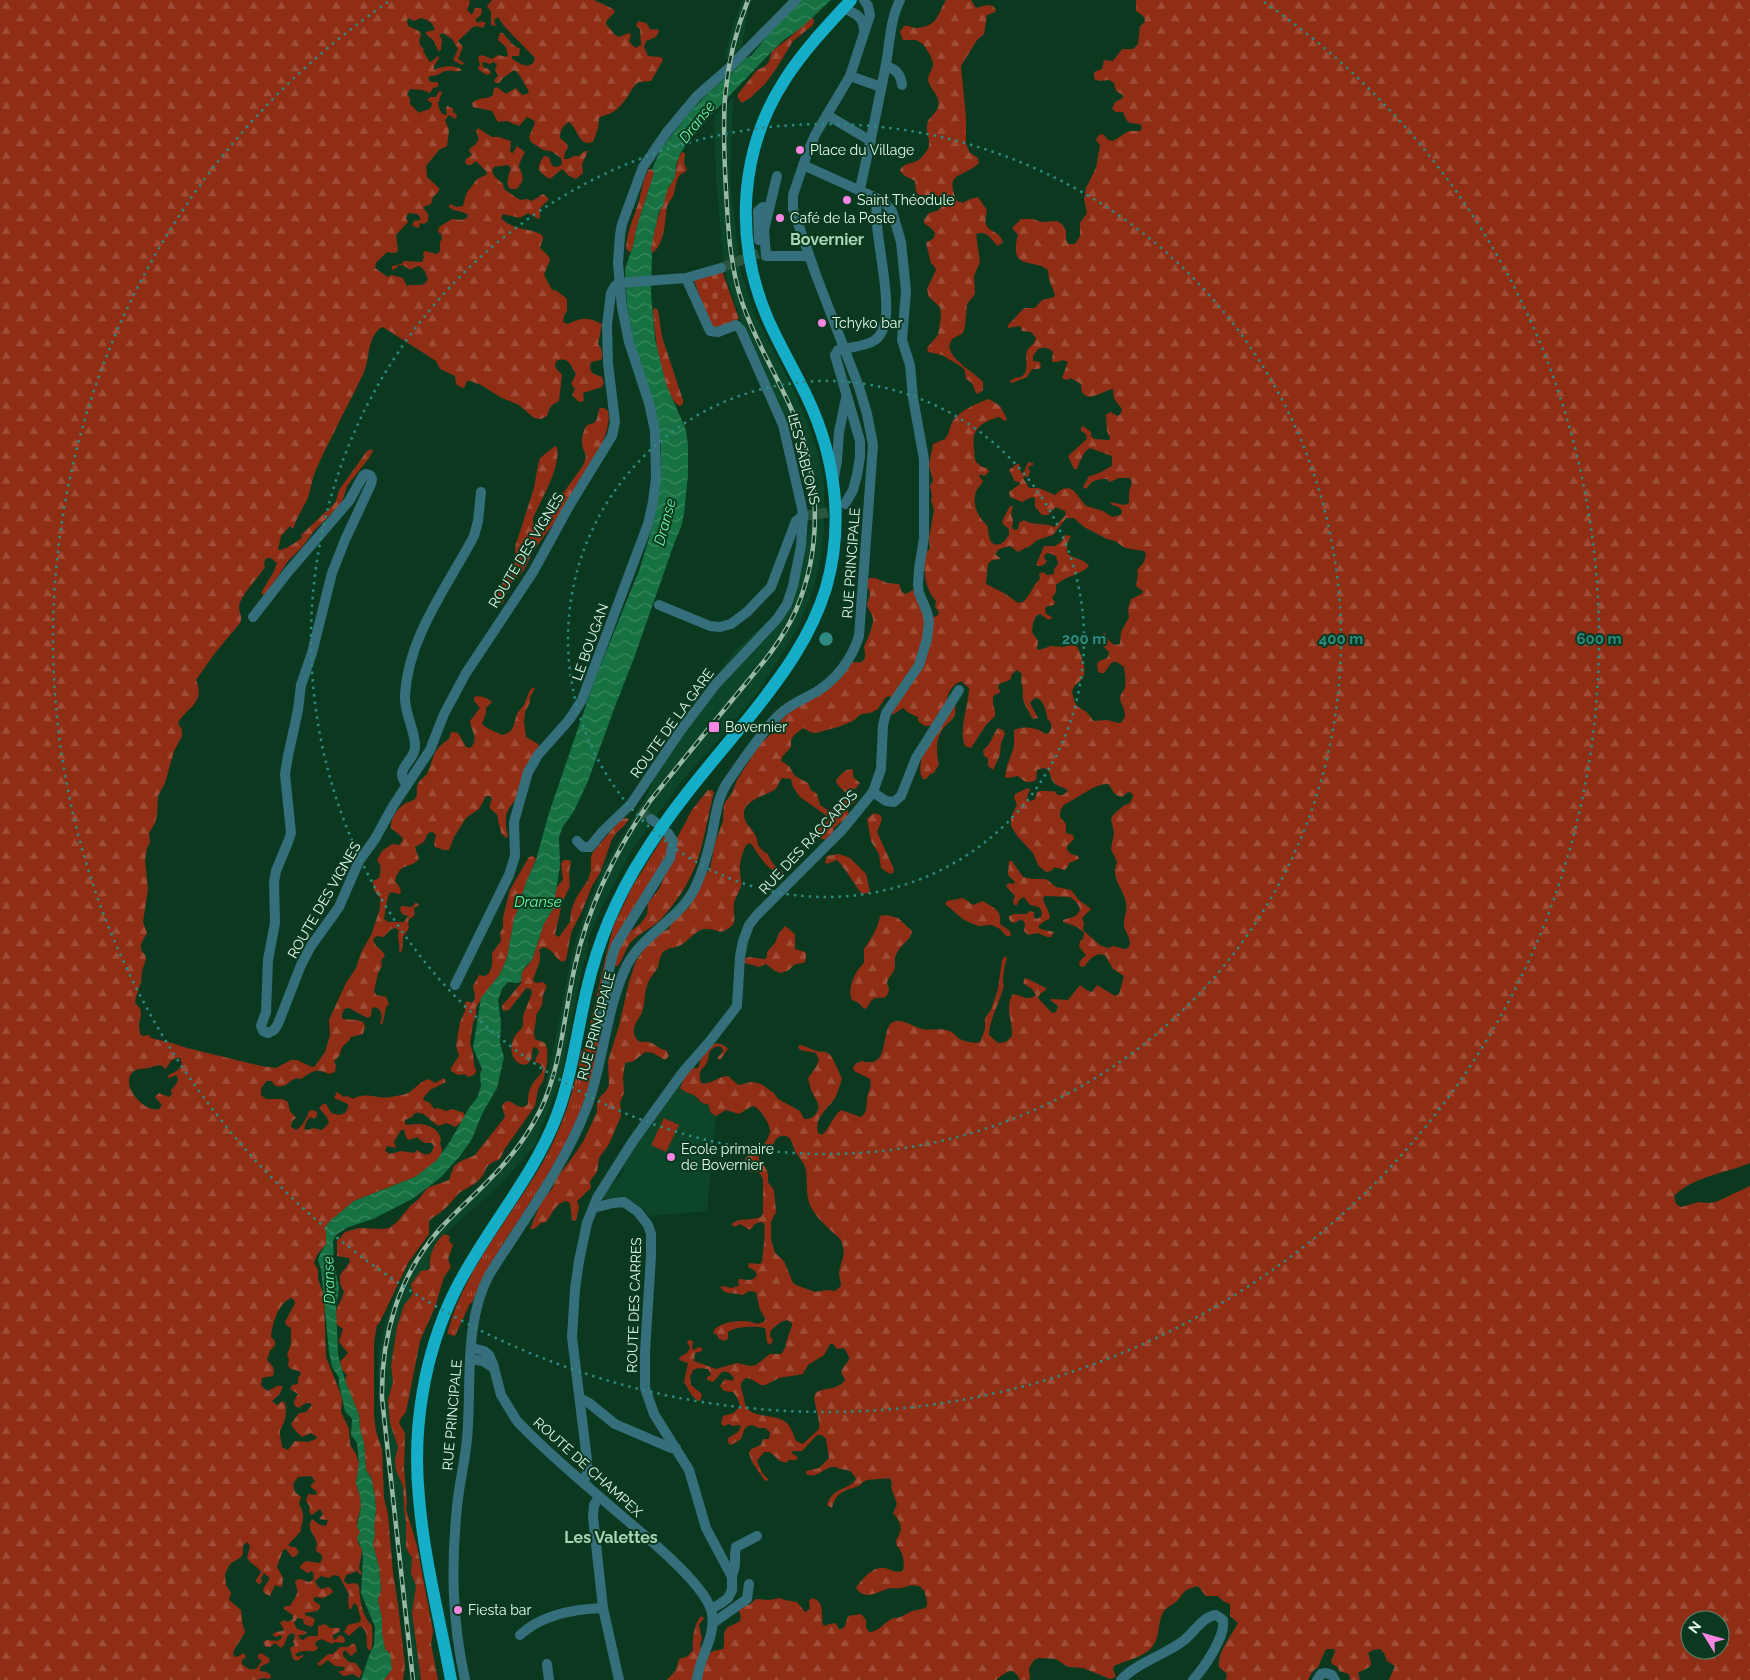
<svg xmlns="http://www.w3.org/2000/svg" width="1750" height="1680" font-family="Raleway,sans-serif">
  <style>
    .built { fill: #0c4527 }
    .grass { fill: url(#grass-tufts) }
    .forest { fill: url(#forest-firs); fill-rule: evenodd }
    .cemetery { fill: url(#cemetery-stones) }
    .garden { fill: #8f2e15 }
    .water { fill: url(#water-waves) }
    .lines { fill: none; stroke-linecap: round; stroke-linejoin: round }
    .minor-tunnel { stroke: #2b563e; stroke-width: 10; stroke-dasharray: 10 5; stroke-linecap: butt }
    .minor { stroke: #366f7c; stroke-width: 10 }
    .major { stroke: #16adc8; stroke-width: 12 }
    .rail-casing { stroke: #99b8a5; stroke-width: 4.5 }
    .rail { stroke: #0b3920; stroke-width: 2.5; stroke-dasharray: 8; stroke-linecap: butt }
    .ring { fill: none; stroke: #2f8a81; stroke-width: 2.5; stroke-dasharray: 2.5 5 }
    .poi-dot { fill: #fb86e4; stroke: #0b3920; stroke-width: 2 }
    .labels { text-anchor: middle; dominant-baseline: central; stroke-width: 4; stroke-linejoin: round; paint-order: stroke }
    .poi-label { font-size: 14px; fill: #e3faea; stroke: #0b3920; text-anchor: start }
    .street-label { font-size: 14px; fill: #e3faea; stroke: #0b3920 }
    .water-label { font-size: 15px; font-style: italic; fill: #68f6a4; stroke: #0b3920 }
    .quarter-label { font-size: 16px; font-weight: bold; fill: #a8d7b7; stroke: #0b3920 }
    .centre { fill: #2f8a81; stroke: #0b3920; stroke-width: 2.5 }
    .ring-label { font-size: 15px; text-anchor: middle; font-weight: bold; fill: #2f8a81; stroke: #0b3920; stroke-width: 4; stroke-linejoin: round; paint-order: stroke }
  </style>
  <defs>
    <pattern id="grass-tufts" width="24" height="20" patternUnits="userSpaceOnUse" patternTransform="scale(1.25)"><rect width="24" height="20" fill="#8f2e15"/><path d="M3 7l-1-3M5 7V3M7 7l1-3M15 17l-1-3M17 17v-4M19 17l1-3" fill="none" stroke="#9f4d37"/></pattern>
    <pattern id="forest-firs" width="22" height="20" patternUnits="userSpaceOnUse" patternTransform="scale(1.25)"><rect width="22" height="20" fill="#8f2e15"/><path d="M5 1l3.5 6h-7zM16 11l3.5 6h-7z" fill="#9f4d37"/></pattern>
    <pattern id="cemetery-stones" width="16" height="16" patternUnits="userSpaceOnUse" patternTransform="scale(1.25)"><rect width="16" height="16" fill="#8f2e15"/><path d="M2 7V4a2 2 0 0 1 4 0v3zM10 15v-3a2 2 0 0 1 4 0v3z" fill="#9f4d37"/></pattern>
    <pattern id="water-waves" width="16" height="10" patternUnits="userSpaceOnUse" patternTransform="scale(1.25)"><rect width="16" height="10" fill="#177243"/><path d="M0 5q4-4 8 0t8 0" fill="none" stroke="#39875e"/></pattern>
  </defs>
  <rect width="100%" height="100%" fill="#0b3920"/>
  <g class="built">
    <polygon points="743,0 752,0 749,7 741,51 734,57 724,58 733,25"/>
    <polygon points="733,98 730,182 740,269 755,315 796,395 809,427 818,454 824,481 824,531 819,569 810,599 797,629 772,670 757,693 717,742 684,778 633,848 603,905 587,942 589,945 582,968 561,1078 535,1145 500,1185 439,1239 428,1260 430,1267 425,1270 397,1327 391,1366 393,1382 388,1400 390,1423 398,1447 395,1460 396,1470 403,1486 404,1509 406,1520 406,1548 412,1558 411,1573 416,1586 412,1613 421,1680 410,1680 380,1408 378,1378 379,1349 386,1320 397,1291 408,1267 431,1235 455,1209 492,1175 507,1157 527,1130 545,1091 572,953 584,915 603,868 644,800 679,727 734,652 779,611 793,603 812,520 812,509 803,482 795,447 782,413 746,336 724,270 716,177 714,116"/>
    <polygon points="681,1084 680,1088 683,1091 694,1095 698,1101 709,1105 710,1112 716,1116 707,1211 650,1216 639,1205 621,1196 606,1200 602,1196 604,1194 621,1175 637,1138 677,1086"/>
  </g>
  <path class="grass" d="M665 834 668 837 670 851 617 938 600 1029C600 1043 596 1056 593 1070 580 1130 545 1179 513 1229 497 1253 482 1276 472 1303H470L455 1336 448 1334 447 1335C463 1270 510 1219 543 1162 562 1128 575 1090 581 1051L584 1049 613 927 632 887Z"/>
  <g class="forest">
    <path d="M0 0H469L470 2 467 10 472 15 475 8H481L482 10 481 15 475 20 478 23 481 21 486 23 483 28 477 26 473 27 458 41 463 47 458 59 464 63 462 65 453 60 458 49 452 39 443 33 439 35 442 40 441 50 438 51 434 41 426 34V32L435 30C433 22 428 20 421 18L414 21 408 18 407 21 408 26 419 31 421 35C418 42 419 45 424 49L423 51 429 61 431 62 438 56 439 58 434 66V70C442 66 455 64 462 70 456 73 452 69 446 71 438 73 440 76 430 76L428 79 431 82H437L439 84 437 87 433 88 430 93 423 90 410 89 407 95 410 98V104L419 113C423 110 427 111 431 108L432 103 427 100 430 97H436L439 91 442 92 438 104 441 113 445 115 447 114 446 108 447 106 453 108V112L456 114 457 118 455 119 449 115 445 120 449 130 447 146 439 150 426 166 427 177 439 188V191L433 197 431 204 423 207 428 214V221L424 224 420 223 419 227 417 228 412 225 414 221 420 220V217L417 214 408 213 406 218 408 222 396 235 398 250 396 253 387 252 376 263 375 268 388 277 392 275 403 278 407 286C415 283 424 289 428 279 425 273 425 268 418 266L410 270 403 265H399L394 270 392 269V266L401 264 404 261 422 262 424 257 423 253 425 251 437 254 440 251V242L442 239 441 234 438 232 439 227 452 219 462 220 467 218 468 215C462 210 454 212 449 207L450 204 457 207 463 206 466 194 477 179 486 175 487 172 476 161 471 165H467L465 162 466 159 472 155 469 151 470 148 475 145 479 139 476 131 478 128 492 137H499L511 141 510 152 513 153 517 146 525 152C515 172 520 161 523 180L517 189H510C505 182 509 175 511 168L508 165 494 167 492 170 494 176 503 184 504 189 520 200 527 199 532 201 543 194 549 199 540 208V217L538 219 528 213 520 218 503 214 501 218C515 232 528 227 542 235L543 238 540 248C555 262 550 257 544 275L552 290 557 291 567 299V311L564 316 563 322 568 324C582 317 588 317 602 324L598 344C602 349 604 354 601 360L591 362 590 368 592 373 602 377 604 383 602 387 583 393 584 401 579 402 572 395 575 389 571 384 576 374C570 365 569 356 556 361L555 367 562 375 559 401C550 405 550 408 547 416L541 419 534 418 519 405 500 397 481 385 470 381H467L464 388 460 387 456 384 455 376 440 369 436 361 386 329 382 327C367 336 370 358 364 372 348 406 330 438 315 472 311 482 311 492 306 502 301 511 296 519 293 529L290 526 281 536 278 550C284 551 296 542 302 538L301 535 332 506 336 501 339 490 367 451 371 449 373 451 369 458 347 486 343 499 338 507 314 531 302 547 288 561 265 596 261 593 274 571 277 563 271 558H266L264 563 265 567C259 577 240 595 239 607 239 613 243 616 240 623L215 653 196 680C206 703 186 708 178 723L182 730V736L174 751 165 783 158 796 157 815 155 823 149 833 150 842 147 848 145 860 148 889 143 922 147 933 141 944V950L145 955 146 959 142 971 141 982 136 997 135 1003 140 1008 141 1015 139 1024 140 1034 143 1036 149 1035 151 1038 172 1043 187 1048 261 1066 276 1068 291 1060H297L312 1067 315 1066 325 1052 330 1035 329 1020 346 983 356 968 361 953 372 933 380 908V897C374 892 373 889 373 881L379 878C381 871 382 866 377 860L382 851 392 844 399 845 402 842 403 838 391 828C390 820 396 810 403 805 407 801 414 802 416 797 418 793 416 790 417 786 419 780 424 778 427 774 435 757 431 751 449 739L451 732 458 733 466 747 470 748C480 739 471 732 470 721L480 708 474 701V697C479 695 488 698 492 702L486 708V713L482 724 487 728 502 735C516 732 513 724 517 714 519 710 522 708 524 705 527 699 528 691 533 687L535 689 530 697V702L525 712 524 722 526 737 538 744 539 747 517 798 509 808 506 815V828L508 836 506 838 501 833C501 826 497 823 498 816 492 808 487 811 492 799L490 796H486L479 809 466 818 454 837 449 850H444L435 847 434 843 436 835 432 832 428 833 424 842 415 847 419 859C409 870 400 861 395 881L400 888 401 892 399 894 390 892 387 900 384 919 388 922H404L408 916 402 914 400 909 401 906 412 907 416 902 419 905 414 908C415 914 415 917 409 919L408 923C411 931 405 931 403 938 402 942 403 947 402 951L400 953 399 952C401 944 396 938 399 931L396 928 391 929 384 937 376 936 373 940C375 947 381 948 385 955L381 961 382 966 378 973 374 991 376 995 386 997 389 1004 386 1007 383 1023 381 1025 380 1023C383 1017 382 1010 376 1007L372 1008 371 1016 368 1018 354 1011 350 1008 344 1009 342 1014V1019L357 1020 363 1022 365 1026 363 1034 351 1037C347 1046 341 1043 340 1055L334 1061 336 1066 335 1072 329 1074C314 1068 314 1071 301 1079 288 1076 291 1089 275 1086L272 1081H267L261 1088V1095L266 1099H282L288 1102 290 1111 296 1118 292 1121 291 1127 296 1130C302 1127 307 1118 309 1111L313 1110 317 1112V1116L314 1119 310 1117 306 1122 304 1129 308 1130 313 1128 322 1130 329 1123 326 1116 319 1108 323 1104H326L331 1113 339 1115 345 1113 348 1108V1104L334 1098 337 1092 344 1097 347 1096 353 1099C367 1091 377 1100 391 1097 396 1096 405 1095 410 1092 416 1087 421 1081 429 1079L435 1083 444 1078 446 1082 430 1090 424 1097 423 1100 430 1103 434 1109 438 1108 446 1111 452 1109 464 1113C466 1119 460 1123 456 1127L446 1123 439 1126C429 1122 427 1111 415 1113L412 1117 405 1120V1124L408 1125C420 1122 439 1125 441 1140L440 1142C440 1145 442 1148 442 1150 442 1159 422 1173 415 1177L354 1201 326 1226V1244L317 1255 314 1263 318 1270V1279L324 1296 326 1357 340 1392 342 1399 341 1412 349 1429 350 1445 356 1454 359 1463 356 1483 360 1496 361 1506 357 1523 360 1532 358 1543 362 1550 359 1568 362 1574 361 1575 357 1571 346 1575 344 1581 348 1584 356 1583 359 1586C360 1600 361 1614 372 1626 372 1633 373 1643 371 1650H368C365 1641 370 1631 360 1626L349 1636 344 1632 348 1625 360 1622 361 1619 357 1605 354 1603 351 1609H349L348 1601 349 1594 339 1576 334 1575 329 1578 321 1576 315 1581 318 1587 321 1589 329 1587 333 1591 332 1593 324 1598 315 1597 313 1599 315 1602 320 1605V1608L317 1611 305 1613V1615L314 1618 315 1620 312 1627 304 1624 303 1619 297 1618 294 1623 297 1629 307 1632 304 1635H298L300 1639 303 1640 309 1636H318V1626L325 1624 330 1628H340V1631L333 1635V1638L335 1640 340 1635 344 1637 345 1641 343 1643 334 1642 332 1644 322 1639 317 1641 315 1644 318 1648C314 1654 310 1650 304 1651 301 1651 299 1652 297 1653L295 1655 298 1657 302 1655 304 1656 297 1661 293 1659 290 1648 295 1645 293 1642 295 1636 293 1633 288 1635 284 1645 281 1648 275 1643 270 1647H266L263 1642 267 1640 277 1641 282 1638 281 1635 276 1637 272 1635 276 1632 283 1631 284 1629 280 1623 284 1620 288 1622 293 1619V1615L284 1609 285 1606H290C296 1595 300 1595 295 1582L296 1580 300 1579 309 1582 313 1580 314 1575 312 1571 308 1573 300 1568 301 1565 306 1561 319 1563 322 1560V1555L316 1551C316 1548 317 1545 317 1543 314 1533 306 1529 312 1519L320 1525 326 1526 328 1520 319 1519 323 1514 320 1509 312 1515 309 1512 310 1507 306 1501 308 1494 316 1495 317 1492 310 1486 315 1481 311 1476 298 1477 293 1484 295 1492 301 1497 299 1504C301 1507 304 1515 303 1519 303 1524 300 1526 301 1531L288 1545 291 1547H295L299 1552 295 1557H292L286 1549 283 1550 277 1567 283 1578 282 1587 275 1585 270 1596 264 1593 263 1589 270 1578 264 1573 261 1578 262 1581 260 1584 257 1583 256 1580 261 1572C258 1566 250 1564 247 1558L250 1546 247 1542 243 1546V1553L241 1557 230 1564 225 1574 226 1585 231 1593 229 1600 241 1610 242 1622 245 1632C242 1639 236 1645 233 1653L234 1656 237 1657 244 1653 246 1657 242 1660V1664C247 1668 249 1670 256 1669L262 1661 258 1658V1655L261 1653 269 1658 270 1662 260 1667V1671L266 1672 271 1675 270 1679 262 1678 257 1680H0ZM176 1058H180L182 1064 178 1070 167 1076 169 1078 176 1075 178 1079 177 1083 171 1090 172 1094 169 1097 159 1093 155 1097 162 1105 159 1109C144 1113 119 1084 133 1072 137 1068 143 1069 148 1068 154 1067 157 1064 163 1066L164 1069 166 1068 171 1061ZM401 1130H404L406 1137 409 1140 417 1137 424 1143H432L434 1147 430 1154C423 1155 422 1153 417 1150L414 1153 401 1151 390 1154 385 1151 387 1146 396 1148 394 1142ZM291 1298 294 1300 295 1303 285 1322 286 1325 291 1328V1344L287 1355 289 1359 288 1366 291 1369 299 1371 301 1374 298 1378V1384L292 1385 290 1389 298 1394 294 1401V1405L298 1408 306 1403H310L312 1405 306 1412 299 1413 291 1424 293 1428 302 1437 311 1433 317 1437 316 1439 308 1442 295 1441 288 1450 282 1447C282 1443 280 1438 280 1435 279 1428 284 1425 285 1419 286 1416 286 1406 285 1403L283 1401 277 1405 272 1401 280 1394 283 1386H277L268 1391 261 1386 262 1378 273 1376C276 1367 272 1366 267 1360L270 1351 275 1345V1341L271 1337C272 1325 278 1303 291 1298Z"/>
    <path d="M492 0H594L613 9 615 12 607 20 606 24 615 35 619 37 629 33 631 35 629 41 635 48 641 45 640 29 636 26 638 21 646 23 651 30 656 29 659 30C658 38 653 38 646 41L644 47 648 56 661 57 663 60 651 81 639 82 636 84C628 94 624 105 613 112 608 115 603 115 599 118L598 128 593 142C578 147 578 128 569 122 562 126 560 131 560 138L567 144 568 148 565 152 564 159H568L574 156H579L585 151H588L582 164 583 173 576 179 569 176 562 169 550 179C537 172 536 168 544 156L549 157 552 166 558 167 562 164 561 158 551 151 543 150 531 142 529 137 535 123 533 120 527 117 519 126 507 121 498 122 492 111 473 107 472 103C480 96 488 100 493 95L494 88 497 87 506 94 516 88 522 95 527 94 529 91C524 85 522 75 514 70L503 78 499 83H495L494 80 498 76 495 70 497 64 493 62 490 64 484 62 482 63 483 67 488 69 491 72 490 74 487 75 479 70 478 68 480 65 478 57 482 55 492 59 498 55 506 57 508 55 506 47 498 40 500 33H503L512 44 520 49 519 56H512V59C520 63 525 69 533 63L535 58 504 26 498 17 494 20 496 26 491 25V12L487 6Z"/>
    <path d="M946 0H971L976 8 987 5 993 6 996 10 995 12 987 15 984 34 977 40 961 66 966 118V144L970 153 978 158 979 163C964 178 943 171 957 201L963 203 970 199 978 197 987 210C981 237 997 225 1003 242L998 246C990 240 989 230 976 234L980 262 974 276 975 294 967 304 965 326 963 333 952 339 949 346C951 361 973 371 983 382V390L978 394 976 393 972 383 966 379 965 371 962 367 942 355 928 352 927 348 938 335 941 317 940 307 929 297 927 289 936 270 935 267 931 263 926 243 934 238 935 233 932 229 924 223V220L929 213 937 211 942 207 941 202 936 195H919L916 191 915 181 905 176 900 171 901 168C911 159 914 168 926 152 933 143 926 136 927 126 927 117 936 115 938 107 941 97 932 91 929 83 926 76 932 72 933 65 933 58 927 50 923 44L916 40H903L900 32 904 26C909 25 911 28 916 28 938 26 936 17 946 0Z"/>
    <path d="M1136 0H1750V1163C1726 1173 1692 1177 1674 1196L1676 1204 1681 1207 1699 1202 1707 1203 1716 1202 1750 1186V1680H1389L1395 1666 1387 1661 1384 1653 1380 1649 1373 1650 1368 1653C1374 1669 1371 1666 1358 1673L1360 1680H1350L1349 1674 1339 1671 1338 1667 1332 1664 1331 1661 1335 1652 1334 1649H1327L1325 1651 1318 1667 1312 1672 1308 1680H1226L1227 1674 1219 1667C1218 1650 1231 1637 1238 1623L1230 1616V1604L1223 1601 1218 1596H1206L1198 1586C1182 1590 1186 1591 1177 1601 1173 1605 1168 1606 1164 1611 1157 1621 1161 1636 1152 1647 1143 1658 1126 1660 1114 1666L1113 1670 1116 1676 1114 1678 1110 1679 1083 1668 1068 1667 1056 1659 1039 1658 1034 1660 1029 1668 1030 1678 1029 1680H1020C1012 1664 1006 1673 996 1680H667L676 1670 679 1659 688 1656 693 1650C692 1640 694 1624 701 1616L704 1618 699 1625 702 1639 700 1645 701 1649 710 1653 713 1651 723 1649C726 1642 721 1633 728 1627 731 1625 736 1624 740 1621 742 1613 739 1610 733 1605L735 1601 739 1600 744 1604 749 1605 756 1599 769 1600 781 1598 784 1600 797 1602 805 1612 810 1609 809 1601 812 1598C824 1601 822 1613 822 1623L824 1626 833 1623 836 1624 839 1629H842L845 1626 848 1616 861 1614 866 1620V1628L869 1632C882 1631 885 1619 896 1618 902 1617 905 1614 910 1612 921 1607 932 1613 925 1594 924 1590 922 1587 918 1586 912 1584 908 1586 902 1588 899 1589 895 1588 891 1588 877 1591 866 1602 856 1588 862 1579 875 1563 888 1569 894 1571 896 1573 903 1571 905 1563 903 1551 897 1546L896 1540C904 1529 901 1522 893 1513L897 1504 891 1487 892 1482 889 1478C885 1479 868 1479 865 1481 862 1482 860 1486 856 1487 842 1491 835 1494 832 1508L827 1505C834 1485 847 1492 856 1479 852 1470 848 1470 840 1469 836 1468 836 1466 832 1467 822 1469 817 1479 806 1474V1471L819 1468 829 1458 826 1439 822 1435H817L802 1451H793L791 1453 798 1457 796 1460H788L787 1463 780 1461 770 1452H764L757 1461 762 1473 769 1480 765 1481 752 1462 749 1453 751 1449 761 1445 763 1439H769L770 1432 765 1428H759L752 1425C742 1427 745 1431 741 1439L731 1445 728 1443V1438L738 1432 741 1427 740 1425 732 1426 729 1424 724 1426 721 1424 723 1416 734 1413 740 1406 738 1399 733 1392 724 1391 720 1386 725 1379 732 1381 734 1378C730 1373 728 1371 722 1372L713 1382 707 1380V1377L711 1375 708 1369 698 1368 693 1370 690 1377 691 1385 702 1394 700 1401C693 1400 688 1389 684 1382L688 1363 679 1360 680 1357 687 1353 690 1348 687 1342 689 1340 693 1341 692 1348 694 1350 699 1347 702 1348V1351L695 1353 694 1361 716 1369 737 1363 750 1366 756 1365 770 1354H781C787 1348 785 1344 788 1337 789 1331 792 1329 792 1323L787 1320 781 1322 771 1330 770 1336 773 1341 770 1345 767 1342 765 1328C756 1326 736 1326 728 1332V1338L725 1341 719 1339 717 1335 713 1333 714 1330C724 1320 745 1319 758 1324L765 1321V1318L760 1310 756 1292 749 1291 743 1295C734 1292 726 1296 720 1287L723 1286 731 1288 739 1286 738 1280 740 1279C746 1279 754 1283 757 1274L755 1271 748 1267 749 1263 760 1264 762 1262C763 1252 766 1232 764 1223L760 1222 755 1224 750 1230 740 1224 735 1227 731 1224C741 1217 750 1221 761 1217L763 1213V1179L759 1172H749L745 1169 743 1163 753 1147 756 1148 758 1151 759 1160 766 1168 768 1174V1182L774 1190 776 1212 771 1222V1239L775 1253 784 1261 793 1283 796 1285 815 1292 827 1290 835 1291 841 1286C841 1281 839 1278 839 1273 841 1260 847 1255 841 1240 832 1231 819 1221 812 1209 805 1198 808 1184 806 1171 805 1163 799 1158 795 1151 792 1145 792 1134 781 1136 773 1138 773 1150 767 1153L762 1151C763 1143 769 1139 770 1132 771 1124 761 1112 756 1107L752 1106 739 1114 726 1110 716 1116 710 1112 709 1105C699 1102 702 1102 695 1096 690 1092 684 1093 680 1088L689 1068H698C700 1064 700 1060 702 1056 706 1045 719 1038 728 1049L720 1060 717 1058 723 1052 722 1048C718 1044 713 1048 710 1051 709 1054 708 1057 708 1060 705 1069 696 1069 701 1083 713 1085 717 1076 728 1076L738 1085 752 1082 761 1084 774 1093 778 1099 800 1111 804 1119C808 1119 811 1119 815 1115 823 1106 815 1099 811 1090 810 1086 809 1082 808 1078L816 1067 819 1060 816 1053 800 1050 798 1047 800 1045C806 1046 810 1049 816 1051 819 1052 824 1051 828 1053 833 1056 839 1073 842 1078 840 1085 838 1092 835 1098 828 1109 814 1117 818 1133L822 1135C830 1128 832 1117 841 1110L861 1117C868 1111 866 1107 867 1099 868 1091 872 1087 870 1079L854 1071 853 1068 856 1063 862 1061C893 1071 878 1023 896 1021 905 1020 914 1027 922 1029 931 1031 941 1027 949 1031 953 1032 955 1035 958 1038 963 1041 974 1044 980 1042L985 1029V1018L991 1010 998 989 1002 960 1005 956 1007 958C1005 963 1004 972 1003 977 1002 982 1005 985 1003 989 999 1003 989 1021 989 1035L998 1043 1006 1042 1012 1036C1013 1021 1004 1008 1013 994 1022 995 1028 1002 1036 995L1032 989 1023 983 1025 978 1028 979 1046 988V990L1040 994 1038 998 1052 1013 1056 1012 1058 1006 1050 1000 1052 999 1068 1000 1080 985 1086 990 1092 992 1097 985 1115 996 1119 994 1124 976 1113 969 1105 955C1095 952 1089 960 1084 967L1080 966 1079 962 1086 955 1079 947 1080 941 1083 939 1084 932 1075 926 1063 922V920L1076 916 1080 910C1079 904 1075 900 1070 897L1045 896 1043 898C1044 905 1050 911 1050 918L1039 925V928C1044 931 1049 930 1054 932L1051 937H1047L1038 933 1028 935 1024 931 1025 924 1022 919 1014 923 1011 922 1009 919V916L1014 914H1027L1029 911 1034 912V917L1036 919 1041 917 1042 912 1039 907 1030 905 1024 897 1019 900 1017 905H1014L1013 901 1015 896 1006 886 1008 883 1014 884 1015 882 1008 875 1009 861H1012L1023 877 1033 879H1046L1056 887 1071 890 1079 900 1091 909 1082 918 1084 923 1083 929 1085 932 1101 946 1108 948 1113 946 1125 949 1128 948C1133 941 1126 934 1124 926 1123 918 1128 911 1126 903 1123 886 1110 880 1117 862L1111 849 1114 833 1111 819 1113 815 1123 806 1130 803 1133 796 1132 793 1128 792 1122 797C1113 796 1113 789 1108 784 1097 784 1086 792 1076 798 1072 801 1067 802 1063 806 1060 810 1060 813 1060 817L1066 824V833L1073 835 1074 839 1067 846V850L1071 854 1078 856 1079 859 1069 863 1067 868 1064 870 1055 867 1051 871 1046 872 1038 865 1033 853 1018 837 1011 826V817L1017 805 1014 797 1015 794 1028 788 1030 790 1027 797 1028 800 1032 801 1035 799 1037 792C1043 790 1047 792 1054 791L1058 795H1063L1068 791C1064 786 1061 788 1057 785 1047 780 1054 763 1037 770L1036 780C1028 784 1024 782 1018 776L1007 778 1005 777 1007 766 1014 747V730C1024 725 1038 728 1046 734L1049 733C1053 727 1052 723 1047 718 1047 710 1039 688 1030 703L1038 718 1033 719C1030 714 1024 704 1023 699 1022 697 1023 693 1023 690 1022 683 1020 681 1022 674L1017 670 1012 674 1010 680 999 684 998 688 1001 692 993 696C992 706 996 709 995 716L986 725 971 748 965 746C958 731 969 704 969 688L961 681C953 685 947 692 947 701L955 706C958 721 945 722 940 733 936 744 936 753 939 764L934 773 930 774 926 779H923C912 765 937 725 944 709L937 714 936 720 930 726H925L918 721V717L909 713 903 708 892 715V710L898 701 889 696 885 698 878 709 870 713 861 714 853 721 838 727 816 733 810 732 803 728 794 735 791 740V747L782 757 781 761 789 766 795 776 808 783 811 790 817 794 820 805 829 811C836 808 844 801 846 793L837 784 836 780C841 775 846 767 853 770V777L860 783 855 789H849V793L858 798C856 803 850 804 847 808L849 815 834 828 832 835 827 840 819 838 817 835 818 829 827 822V816L800 797 793 787 791 779 782 778C778 782 779 787 774 790 763 797 738 801 745 820 747 825 751 828 754 833 761 844 753 845 768 854 771 863 776 867 784 873L785 875 782 876C769 871 759 856 752 845L750 843 746 845C743 851 739 864 740 871 740 876 742 881 741 886 739 893 735 897 734 904 732 918 741 925 721 932 700 925 700 930 684 943 678 949 669 946 663 952 660 956 659 962 658 967 655 973 650 977 648 983 644 992 645 1001 643 1009 641 1019 629 1026 636 1038 639 1044 644 1041 649 1042 656 1044 659 1050 666 1050L669 1056 665 1060 653 1053 645 1052 634 1061 625 1063 623 1077 624 1093 620 1102 621 1116 609 1144 599 1158 597 1172 590 1181 591 1188 577 1201 579 1207 576 1221 572 1220 570 1203 566 1201C554 1204 553 1214 546 1222L541 1223 534 1229H530L542 1200 552 1189 557 1177 569 1162 583 1142 597 1112V1102L600 1097 606 1091 609 1085 608 1061 619 1026 629 982 636 961 650 941 658 934 669 929 671 923 688 908 703 877 710 869 715 843 723 821 724 804 732 793 737 780 760 744 773 732 785 715 839 680C843 676 850 663 853 662 856 662 859 663 862 662 867 656 865 654 864 647 867 640 874 625 873 618 872 614 869 610 867 606 867 602 870 597 870 594 869 587 865 586 869 578H875L887 583 899 584 902 592 906 594 913 590 915 591 928 614 935 617 938 615 939 612 935 607 936 601C924 588 924 569 924 553L930 549 929 538 934 510 931 500 932 495 930 486 933 481 929 465 933 444 945 439C949 434 949 430 951 425 956 412 977 403 989 399L1000 406 1007 419 1005 421 999 417C980 422 971 430 974 449 975 454 974 457 976 462L982 467 987 468 989 472 984 476 980 474 979 476 983 481C982 484 980 485 978 488 970 500 977 517 987 525 989 531 988 548 1000 544 1004 543 1007 537 1009 535V529L1003 524 1002 521 1010 506H1013L1011 514 1013 520 1012 528 1014 530 1018 529 1019 523 1024 520C1032 526 1045 522 1054 527L1066 515 1065 511 1056 507 1048 515H1042L1035 507V498L1032 497 1022 502 1010 497 1009 492 1020 484 1019 482 1014 481 1013 477 1009 470 1017 464H1019L1021 473 1024 472 1028 462 1033 463V465L1028 467 1030 472 1028 477 1024 476 1023 478 1029 488H1039L1055 495 1062 489 1069 488 1074 491 1086 506 1103 511 1112 517 1121 515 1122 511 1119 507 1112 505 1110 502 1124 505 1129 503V491L1132 482 1129 478H1119L1110 482 1107 479C1097 479 1092 480 1087 488L1085 489 1083 487 1089 476C1097 475 1104 470 1112 466V456L1090 448C1083 452 1080 461 1077 469H1074L1068 456 1087 439 1086 434 1081 431V428L1083 426 1091 432V436L1094 439 1109 440 1110 438 1107 431 1106 415 1110 412 1118 416 1121 413 1122 409 1114 399 1113 389C1105 389 1089 404 1082 392 1081 390 1081 387 1081 384L1071 378 1067 380 1062 378 1068 362 1062 360 1058 362H1052L1053 352C1048 347 1044 347 1038 349L1033 356V361L1040 362 1041 366 1039 369H1032L1027 377 1012 383 1010 382 1012 379C1015 378 1018 378 1020 377 1031 373 1024 359 1027 351 1029 346 1035 345 1036 338L1031 332 1022 331 1020 326 1008 328V325L1024 308H1035L1042 300 1054 297 1055 295 1049 279 1048 270C1034 258 1008 272 1018 235L1012 228 1021 219H1033L1041 222 1057 221 1063 225 1066 231V239L1068 244H1075L1080 236V223L1087 213 1084 199 1086 188 1096 168 1100 145 1096 140 1099 135 1103 134 1108 140 1113 141 1129 131H1140L1142 128 1140 124 1130 123 1127 121 1123 112H1116L1112 109 1115 102 1123 98V95L1116 91 1114 83 1109 80 1099 81 1094 79V72L1102 69 1104 60 1113 61 1122 49H1133L1138 44 1140 26 1144 23 1145 19 1142 15 1136 11ZM1066 518H1074L1084 527 1107 539 1115 541 1125 548 1144 551 1146 554 1144 562 1137 570 1138 574 1136 586 1143 591 1142 594 1131 599 1128 609 1129 617 1121 632 1120 644C1112 647 1108 640 1105 633L1102 634 1103 646 1109 652C1109 659 1105 659 1099 661L1097 664 1098 671 1100 673H1104L1112 662H1117L1124 667C1125 673 1126 681 1125 687 1124 692 1120 694 1120 699 1122 708 1129 713 1122 722L1118 723 1107 720 1094 721C1090 718 1090 714 1085 711 1074 705 1075 704 1072 691 1074 685 1078 683 1082 679 1089 671 1079 647 1073 641H1070L1065 647 1051 646 1039 650 1037 649 1038 641 1032 632 1033 623 1036 616 1040 614 1049 620 1052 618V617L1046 614 1045 608 1048 606 1054 605 1055 602 1052 598 1056 592V585C1065 576 1082 574 1089 566 1082 557 1076 561 1067 553V544L1071 536 1065 535 1061 542 1055 546H1044L1036 565 1039 566 1044 565 1047 561 1044 558 1045 554 1049 553 1056 556 1058 564 1054 569V574L1047 575 1043 572 1039 574 1040 579C1032 586 1031 595 1023 602L1018 603 1004 593 986 584 988 564 992 560 1001 559 995 554 999 549 1010 546 1018 552 1025 548 1029 547 1037 540 1053 535ZM830 1344H833L837 1349 844 1348C854 1363 847 1359 841 1372L845 1380C837 1392 819 1386 815 1395 812 1401 821 1418 819 1429L803 1444 796 1441C793 1434 791 1425 784 1421 772 1414 751 1418 746 1406 744 1402 744 1396 742 1391 740 1385 740 1382 746 1378L751 1379 761 1385H765L779 1378 803 1374 808 1365 824 1355ZM1690 1620H1720V1650H1690Z"/>
    <polygon points="812,17 814,20 813,25 793,41 776,69 765,84 750,98 742,103 738,98 738,94 757,70 764,67 769,62 772,51 794,34 807,18"/>
    <path d="M682 152 685 153 684 163 687 170C685 172 683 173 681 174 675 179 676 189 673 196 671 200 668 203 667 206 665 220 665 245 652 253 648 246 663 202 666 192 669 186 674 181 675 174 677 166 677 159 682 152Z"/>
    <path d="M649 169 653 170 654 173 637 226 632 250 629 252 626 248C627 231 634 217 639 201 642 190 643 179 649 169Z"/>
    <path d="M655 308 658 310 662 337 683 400V404L680 406C662 398 654 329 653 310Z"/>
    <path d="M600 408H604L608 411 609 418 607 430 602 444 557 519 533 551 524 570 510 584 503 603 500 605 498 603V592L508 571 516 561 515 547 534 488 538 465 540 458 555 446 557 447C561 468 541 500 533 518V523L537 526 548 514 582 467C591 451 581 454 582 440 582 436 584 429 587 425 589 424 593 424 595 422 598 420 597 412 600 408Z"/>
    <path d="M998 728 1003 730 1005 734 1001 743 1000 755 993 770 988 766V758L984 756 983 750C991 745 992 736 998 728Z"/>
    <path d="M708 790H712L714 793 713 796C709 812 706 829 702 845 695 874 681 897 662 918 653 928 640 932 631 942 625 948 622 964 616 967L614 965 616 951 627 934 640 924 647 915 648 903 659 889 677 847V838L692 810Z"/>
    <polygon points="874,813 880,815 882,819 877,832 894,869 893,873 890,874 881,868 879,854 871,841 867,819"/>
    <path d="M626 818 629 819 624 826 617 832 612 839 600 873 592 886 582 911 571 933 566 960 562 962C554 957 552 948 543 947L539 950C543 961 535 970 533 981L536 983 543 982 547 986 543 995 542 1005 536 1015C537 1024 532 1030 535 1039L545 1043 547 1049V1063L543 1081 538 1089 535 1106 504 1150 500 1159C480 1167 490 1170 478 1181 472 1186 464 1189 458 1194 452 1201 446 1209 438 1214 435 1217 432 1217 429 1221V1234L408 1263 379 1324 377 1325 374 1342V1417L376 1431 382 1450 384 1498 388 1515 393 1572 398 1605 405 1665 403 1680H384C393 1670 391 1666 390 1654L385 1650 382 1634V1620L378 1600 381 1590 379 1568 373 1544 375 1533 374 1527 376 1510 375 1498 371 1477 366 1470 364 1443 360 1429 359 1415 345 1380 347 1375 342 1370 340 1362 348 1353 339 1342 343 1329 335 1323C333 1310 341 1304 344 1292L340 1284V1275L350 1262 349 1258 337 1256V1241L345 1232 359 1228 382 1229 389 1228 397 1222 411 1205 419 1199 427 1188 449 1180 454 1166 459 1162 475 1155 505 1117 502 1106 505 1102 509 1101C516 1104 521 1111 528 1104 528 1098 528 1092 531 1087 534 1079 542 1076 543 1068L539 1063H535C535 1057 539 1055 539 1050L535 1047 533 1048C532 1051 532 1057 531 1060 524 1073 503 1057 515 1036 517 1032 521 1030 523 1026V1016L532 993 531 989 526 988 524 991 509 1010 503 1011 502 1006 521 983 522 972 532 960 544 923 553 909 556 888 563 880 561 863 564 860H569L571 862 569 873 570 886 562 903 555 935 559 937 570 922 571 911 576 898 588 880 591 871V857L593 852 620 820Z"/>
    <path d="M839 854 850 858 866 874 870 891 868 893 863 894 860 892C854 883 844 867 837 860L827 864 825 862 827 856Z"/>
    <path d="M529 857 533 856 536 859 527 880 520 901V906L514 919 507 958 500 974 476 1007V1015L473 1023 470 1043 473 1054 474 1065 476 1070 475 1074 469 1077 464 1074 458 1075 451 1071V1068L459 1056 456 1046 460 1022 465 1011V1003L467 1001 472 1003C477 998 474 992 473 986L479 975 485 976C494 971 492 961 492 953L501 941 500 933 503 928V917L510 890Z"/>
    <path d="M963 898 973 905 983 901C993 908 1002 909 1000 924L1010 931 1011 936H1006L1000 929 992 925 978 926 964 920 945 904 947 901Z"/>
    <path d="M886 915 898 918 912 931C911 941 902 943 898 951 892 960 897 964 894 970 891 977 884 980 889 988 887 1005 878 993 871 1001 869 1003 868 1006 867 1008L864 1009 859 1003 852 1000C847 988 855 971 864 963V949C871 939 878 928 880 916Z"/>
    <path d="M785 926 795 934V949L805 952C807 956 806 959 804 963L795 964 789 970 781 973 775 971 766 964 759 967 745 963 744 961 746 958 749 957 765 959 767 957V952L775 943 779 933Z"/>
    <path d="M444 1234 450 1236 449 1241 453 1245 448 1259 451 1267 444 1277 435 1307 420 1341 406 1412 401 1418 399 1423 405 1433 404 1468 407 1503 406 1509 417 1546 433 1631 431 1644 438 1680H421L412 1613 416 1586 411 1573 412 1558 406 1548V1520L404 1509 403 1486 396 1470 395 1460 398 1447 390 1423 388 1400 393 1382 391 1366 397 1327 404 1305 413 1294 411 1284 421 1271 428 1270 430 1268C428 1256 435 1242 444 1234Z"/>
    <polygon points="354,1643 356,1646 357,1651 351,1656 345,1650 343,1652 343,1656 349,1662 356,1663 362,1672 359,1678 353,1674 343,1676 338,1671 343,1671 345,1668 344,1667 335,1666 328,1660 320,1666 317,1664 328,1654 333,1654 340,1647 348,1647"/>
  </g>
  <polygon class="cemetery" points="722,271 739,319 712,329 693,278"/>
  <polygon class="garden" points="664,1118 679,1125 666,1152 651,1145"/>
  <polygon class="water" points="801,0 831,0 802,27 781,42 709,117 687,143 680,154 676,165 675,177 668,188 663,206 659,211 651,248 652,253 651,293 655,339 666,384 686,430 688,445 688,475 684,514 681,527 675,541 634,658 614,709 588,781 574,811 562,828 559,838 560,866 553,909 544,923 532,960 525,967 522,972 521,981 517,983 508,982 502,989 498,1000 501,1023 500,1043 504,1057 497,1088 482,1114 472,1139 460,1156 440,1178 412,1199 375,1218 346,1228 336,1235 333,1241 334,1264 339,1287 336,1307 338,1355 345,1380 359,1415 360,1429 364,1443 366,1470 372,1480 375,1498 376,1510 374,1527 375,1533 373,1544 379,1568 381,1590 378,1600 382,1619 382,1634 385,1649 390,1654 392,1669 384,1680 361,1680 370,1653 374,1645 375,1627 361,1593 363,1558 362,1550 357,1538 360,1532 357,1527 361,1507 360,1496 356,1483 359,1463 357,1443 351,1435 352,1419 345,1411 339,1384 339,1378 332,1367 329,1352 321,1269 318,1260 320,1254 326,1244 326,1226 331,1220 354,1201 415,1177 437,1160 449,1143 469,1108 477,1098 481,1086 480,1074 482,1069 473,1048 481,998 500,974 507,958 514,919 520,906 520,901 527,880 536,860 549,813 595,679 640,568 652,528 658,500 661,467 661,445 658,424 634,343 627,305 625,269 633,246 637,226 654,173 652,169 661,149 689,113 708,93 733,72 744,59 751,56 770,33"/>
  <g class="lines">
    <g class="minor-tunnel">
      <polyline points="721,268 759,253"/>
      <polyline points="803,516 825,513 841,507"/>
      <polyline points="639,810 651,819"/>
    </g>
    <g class="minor">
      <path d="M844 8C854 13 863 16 864 29"/>
      <path d="M886 67C896 68 901 75 902 85"/>
      <polyline points="850,76 881,87"/>
      <polyline points="827,115 871,141"/>
      <polyline points="777,176 764,230 766,256 809,256"/>
      <path d="M860 189C869 148 878 106 886 64 890 42 890 20 900 0"/>
      <polyline points="759,240 758,211 763,207 769,209"/>
      <polyline points="619,283 686,278 721,268"/>
      <polyline points="834,477 837,461 839,432 846,398"/>
      <path d="M845 504 853 490 857 475 860 457V441L835 355 838 350C849 347 865 347 875 340 903 321 869 230 878 199"/>
      <polyline points="659,605 710,626 720,627 731,624 747,612 771,587 796,521 803,516"/>
      <polyline points="253,617 288,572 349,501 363,476 366,474 370,475 372,479 371,484 345,540 332,573 312,653 301,685 298,710 288,756 285,774 291,833 288,842 276,871 274,882 275,923 268,960 266,1012 261,1026 263,1031 268,1033 274,1030 278,1024 301,965 311,946 339,907 359,861 375,839 393,806 430,750 444,714 466,673 533,572 569,506 612,436 615,422 608,363 607,325 611,293 615,286 619,283"/>
      <path d="M407 785C393 769 413 763 415 748 416 731 404 714 405 696 408 637 447 587 474 536L478 521 481 492"/>
      <polyline points="873,792 886,801 894,802 901,796 916,758 959,690"/>
      <polyline points="651,819 655,822"/>
      <polyline points="577,841 583,847 590,847 603,831 631,804 681,730 716,684 777,619 787,604 793,586 801,546 803,516 802,508 783,425 741,330 736,325 718,332 710,331 686,278"/>
      <polyline points="455,985 509,875 515,856 514,822 528,772 538,755 569,720 582,700 648,524 653,502 656,478 655,431 649,403 629,342 622,307 618,263 620,235 622,224 643,167 667,132 697,96 729,68 796,0"/>
      <path d="M604 1030C600 1012 609 963 616 945L670 858 673 841 668 833"/>
      <polyline points="593,1208 613,1203 624,1202 638,1212 648,1225 651,1234 651,1256 645,1352 645,1388 654,1414 689,1470 706,1528 732,1577 732,1590 728,1598 720,1604 711,1609"/>
      <path d="M472 1348 484 1351 489 1355 493 1364 501 1395 517 1421C545 1451 578 1478 609 1505 634 1527 708 1584 712 1614 716 1638 699 1657 697 1680"/>
      <polyline points="470,1359 483,1361 494,1368"/>
      <polyline points="580,1398 589,1403 615,1424 671,1448 676,1448"/>
      <polyline points="583,1482 587,1474 587,1460 572,1337 575,1289 579,1261 587,1223 597,1198 633,1141 683,1072 710,1041 737,1006 740,957 743,941 749,925 757,915 842,830 873,792 881,769 883,725 886,713 919,665 927,639 929,622 927,612 919,593 918,585 919,569 924,538 924,459 913,398 910,365 902,340 906,291 901,242 892,211 883,201 803,165"/>
      <polyline points="599,1497 594,1505 593,1517 603,1608 619,1680"/>
      <path d="M732 1575C738 1564 733 1559 736 1547L757 1536"/>
      <polyline points="713,1623 747,1599 749,1584"/>
      <path d="M520 1635C541 1615 575 1609 603 1608"/>
      <polyline points="547,1664 549,1680"/>
      <path d="M465 1680C452 1620 451 1567 457 1507 459 1484 465 1462 467 1439 472 1386 463 1324 489 1275 524 1219 565 1166 588 1104 604 1059 606 1008 627 965 643 934 679 920 695 888 703 871 708 853 712 834 716 815 717 797 729 780 744 759 761 732 780 714 790 704 804 699 816 692 836 680 852 659 859 636L873 445 867 414 859 387 816 275 793 209V195L807 154 815 135 850 76 870 15 868 6 864 0"/>
      <path d="M1121 1680C1138 1662 1163 1656 1183 1641 1193 1634 1203 1616 1216 1615L1223 1620C1226 1636 1204 1668 1193 1680"/>
      <polyline points="1317,1680 1321,1674 1326,1673 1332,1675 1335,1680"/>
    </g>
    <path class="major" d="M451 1680C440 1620 424 1559 419 1498 412 1428 424 1354 455 1291 485 1230 533 1179 557 1115 572 1075 577 1031 587 989 598 941 617 896 644 854 675 804 714 760 751 715 782 676 811 637 826 588 844 525 836 459 808 399 795 371 779 345 767 317 734 239 739 149 786 78 804 50 828 25 851 0"/>
    <defs>
      <path id="rail" d="M413 1680 382 1398C381 1337 398 1277 439 1230 455 1212 473 1197 490 1179 511 1158 528 1135 541 1109 562 1064 564 1013 575 966 588 907 616 850 650 801 677 767 705 733 733 699 756 671 781 644 796 610 824 544 820 470 790 406 774 371 754 338 742 302 730 266 728 228 726 190 722 119 721 68 748 0"/>
    </defs>
    <use href="#rail" class="rail-casing"/>
    <use href="#rail" class="rail"/>
  </g>
  <g class="ring">
    <circle cx="826" cy="639" r="258"/>
    <circle cx="826" cy="639" r="515"/>
    <path d="M1264 2A773 773 0 1 1 388 2"/>
  </g>
  <g class="poi-dot">
    <circle cx="800" cy="150" r="5"/>
    <circle cx="847" cy="200" r="5"/>
    <circle cx="780" cy="218" r="5"/>
    <circle cx="822" cy="323" r="5"/>
    <rect x="708" y="721" width="12" height="12" rx="2.5"/>
    <circle cx="671" cy="1157" r="5"/>
    <circle cx="458" cy="1610" r="5"/>
  </g>
  <g class="labels">
    <g class="poi-label">
      <text x="810" y="150">Place du Village</text>
      <text x="857" y="200">Saint Théodule</text>
      <text x="790" y="218">Café de la Poste</text>
      <text x="832" y="323">Tchyko bar</text>
      <text x="725" y="727">Bovernier</text>
      <text x="681" y="1149">Ecole primaire<tspan x="681" dy="16">de Bovernier</tspan></text>
      <text x="468" y="1610">Fiesta bar</text>
    </g>
    <g class="street-label">
      <text transform="translate(804 459) rotate(76)">LES SABLONS</text>
      <text transform="translate(526 550) rotate(-59)">ROUTE DES VIGNES</text>
      <text transform="translate(851 563) rotate(-86)">RUE PRINCIPALE</text>
      <text transform="translate(590 642) rotate(-70)">LE BOUGAN</text>
      <text transform="translate(672 723) rotate(-54)">ROUTE DE LA GARE</text>
      <text transform="translate(808 842) rotate(-47)">RUE DES RACCARDS</text>
      <text transform="translate(324 900) rotate(-60)">ROUTE DES VIGNES</text>
      <text transform="translate(596 1026) rotate(-75)">RUE PRINCIPALE</text>
      <text transform="translate(634 1305) rotate(-88)">ROUTE DES CARRES</text>
      <text transform="translate(452 1415) rotate(-85)">RUE PRINCIPALE</text>
      <text transform="translate(588 1467) rotate(42)">ROUTE DE CHAMPEX</text>
    </g>
    <g class="water-label">
      <text transform="translate(697 122) rotate(-52)">Dranse</text>
      <text transform="translate(665 522) rotate(-75)">Dranse</text>
      <text x="538" y="902">Dranse</text>
      <text transform="translate(329 1280) rotate(-92)">Dranse</text>
    </g>
    <g class="quarter-label">
      <text x="827" y="239">Bovernier</text>
      <text x="611" y="1537">Les Valettes</text>
    </g>
  </g>
  <circle cx="826" cy="639" r="8" class="centre"/>
  <g class="ring-label">
    <text x="1084" y="644">200 m</text>
    <text x="1341" y="644">400 m</text>
    <text x="1599" y="644">600 m</text>
  </g>
  <g transform="translate(1705 1635) rotate(307)"><circle r="24" fill="#0b3920" stroke="#618671"/>
  <path d="M0-4L9 19L0 12L-9 19Z" fill="#fb86e4"/>
  <text y="-8" font-size="14" font-weight="bold" text-anchor="middle" fill="#e3faea">N</text>
  </g>
</svg>
